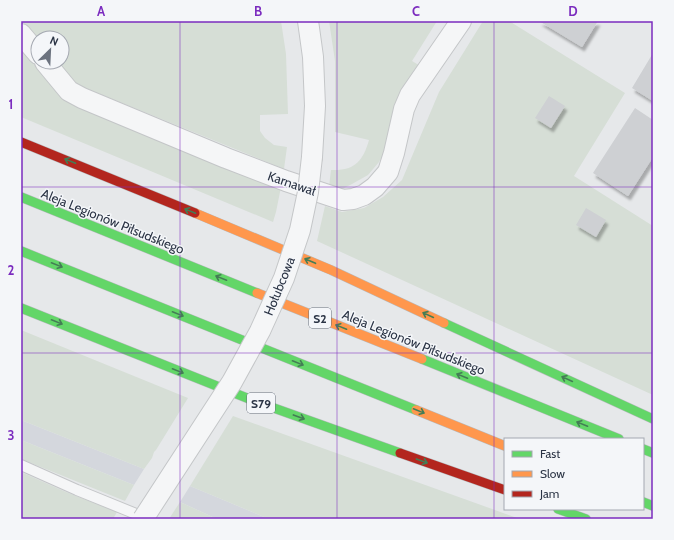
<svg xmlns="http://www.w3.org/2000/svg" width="674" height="540" font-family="Cabin,sans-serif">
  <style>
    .built { fill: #d4d7dd }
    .green { fill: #d6ded6 }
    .building { fill: #ced0d3; filter: url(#shadow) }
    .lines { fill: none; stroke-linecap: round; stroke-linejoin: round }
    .lane-casing { stroke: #c4c6c8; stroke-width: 12 }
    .street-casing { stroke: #c4c6c8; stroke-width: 22 }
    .fast-casing { stroke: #b8bbbf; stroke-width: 10 }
    .slow-casing { stroke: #b8bbbf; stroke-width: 10 }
    .jam-casing { stroke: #b8bbbf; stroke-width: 10 }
    .lane { stroke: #f5f6f7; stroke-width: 10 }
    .street { stroke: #f5f6f7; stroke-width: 20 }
    .fast { stroke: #63d668; stroke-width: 9 }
    .slow { stroke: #ff974d; stroke-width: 9 }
    .jam { stroke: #b3261e; stroke-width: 9 }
    .street-bridge-casing { stroke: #c4c6c8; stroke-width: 22; stroke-linecap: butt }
    .street-bridge { stroke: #f5f6f7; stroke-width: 20 }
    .oneway { stroke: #447d55 }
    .grid { fill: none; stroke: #7b2cbf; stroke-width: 1; stroke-opacity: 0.55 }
    .labels { text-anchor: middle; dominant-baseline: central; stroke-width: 3; stroke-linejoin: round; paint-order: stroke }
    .shield { fill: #f4f6f9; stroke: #676e7b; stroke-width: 1 }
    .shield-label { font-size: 12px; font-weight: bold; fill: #2b3445 }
    .street-label { font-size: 13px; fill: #2b3445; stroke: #f4f6f9 }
    .neatline { fill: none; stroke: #7b2cbf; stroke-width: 1.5 }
    .grid-label { font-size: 13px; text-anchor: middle; font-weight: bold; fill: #7b2cbf }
  </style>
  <defs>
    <filter id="shadow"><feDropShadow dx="2.5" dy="4.5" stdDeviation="1" flood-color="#0004"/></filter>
  </defs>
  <rect width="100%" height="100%" fill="#e6e8ea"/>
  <g class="built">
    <polygon points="21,420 144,469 134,485 21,440"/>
    <polygon points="190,486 269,519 217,519 180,502"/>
  </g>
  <g class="green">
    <polygon points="22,21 281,21 286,54 288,114 260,115 260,131 265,138 274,145 287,147 284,169 73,83 56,62 62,62 62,38 38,38 38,40"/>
    <path d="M329 21H437L412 61 422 67 385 151 379 162 368 175 352 184 344 188 329 187 331 170C355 171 363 161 369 140L335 132V61Z"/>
    <polygon points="483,21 509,21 625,93 574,176 653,226 653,395 317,241 325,206 342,212 364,208 383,197 402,180 439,92"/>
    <polygon points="21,44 65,94 281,187 276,212 273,222 21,117"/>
    <polygon points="21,330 188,398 156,450 154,452 152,458 144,469 21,420"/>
    <polygon points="233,416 520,519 269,519 190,486"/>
    <polygon points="21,440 134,485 125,501 21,459"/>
    <polygon points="21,472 66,492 117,512 113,519 99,518 93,519 21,519"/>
    <polygon points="180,502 217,519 169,519"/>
  </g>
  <g class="building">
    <polygon points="539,21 598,21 582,47"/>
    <polygon points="653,53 653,101 632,88"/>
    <polygon points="549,96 565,106 551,128 535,118"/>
    <polygon points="635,108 653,120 653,157 628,196 593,173"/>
    <polygon points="586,208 606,220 596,237 576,225"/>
  </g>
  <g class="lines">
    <defs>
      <polyline id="lane" points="21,465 77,490 146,518"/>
      <g id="street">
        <polyline points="308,21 313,57 315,106 312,157"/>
        <polyline points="21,34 38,54"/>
        <polyline points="45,62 69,91 82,98 226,158 286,181 343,200 353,199 364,195 375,187 388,172 394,153 404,109 410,95 461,21"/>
      </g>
      <g id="fast">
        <polyline points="21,197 257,293"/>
        <polyline points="21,251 416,410"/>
        <polyline points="21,308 257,402 400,453"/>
        <polyline points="444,323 653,419"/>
        <polyline points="422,359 619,439"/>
        <polyline points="643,449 653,453"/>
        <polyline points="643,502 653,506"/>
        <polyline points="558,509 586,519"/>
      </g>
      <g id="slow">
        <polyline points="195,213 331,270 444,323"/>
        <polyline points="257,293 422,359"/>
        <polyline points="416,410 505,446"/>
      </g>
      <g id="jam">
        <polyline points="21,142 195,213"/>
        <polyline points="400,453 505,490"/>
      </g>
    </defs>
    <use href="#lane" class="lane-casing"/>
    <use href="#street" class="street-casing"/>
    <use href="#fast" class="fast-casing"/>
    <use href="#slow" class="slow-casing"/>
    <use href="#jam" class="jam-casing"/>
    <use href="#lane" class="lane"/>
    <use href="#street" class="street"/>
    <use href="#fast" class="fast"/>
    <use href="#slow" class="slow"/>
    <use href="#jam" class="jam"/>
    <defs>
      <polyline id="street-bridge" points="143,519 232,382 260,331 284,278 300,230 308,192 312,157"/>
    </defs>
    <use href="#street-bridge" class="street-bridge-casing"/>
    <use href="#street-bridge" class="street-bridge"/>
  </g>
  <defs><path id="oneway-shaft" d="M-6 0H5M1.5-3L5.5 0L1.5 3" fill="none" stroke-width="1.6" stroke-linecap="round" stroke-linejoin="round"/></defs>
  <g class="oneway">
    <use href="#oneway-shaft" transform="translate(70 161) rotate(-158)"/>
    <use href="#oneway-shaft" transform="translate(190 211) rotate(-158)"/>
    <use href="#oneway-shaft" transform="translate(310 261) rotate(-157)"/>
    <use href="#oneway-shaft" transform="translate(57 265) rotate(22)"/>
    <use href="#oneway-shaft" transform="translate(221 278) rotate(-158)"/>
    <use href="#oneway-shaft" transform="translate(178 314) rotate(22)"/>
    <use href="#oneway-shaft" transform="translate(428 315) rotate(-155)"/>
    <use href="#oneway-shaft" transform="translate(57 322) rotate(22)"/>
    <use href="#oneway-shaft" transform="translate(341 327) rotate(-158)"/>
    <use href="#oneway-shaft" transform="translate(298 363) rotate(22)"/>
    <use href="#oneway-shaft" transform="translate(178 371) rotate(22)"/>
    <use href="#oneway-shaft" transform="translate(462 376) rotate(-158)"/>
    <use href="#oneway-shaft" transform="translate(567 379) rotate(-155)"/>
    <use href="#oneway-shaft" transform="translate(419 411) rotate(22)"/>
    <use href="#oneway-shaft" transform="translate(299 417) rotate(20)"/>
    <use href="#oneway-shaft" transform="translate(582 424) rotate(-158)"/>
    <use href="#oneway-shaft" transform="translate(422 461) rotate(20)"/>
  </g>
  <path class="grid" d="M180 21V519M337 21V519M494 21V519M21 187H653M21 353H653"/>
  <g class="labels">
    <g class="shield">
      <rect x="309" y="308" width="22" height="20" rx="3"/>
      <rect x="247" y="393" width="28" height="20" rx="3"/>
    </g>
    <g class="shield-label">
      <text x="320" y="318">S2</text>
      <text x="261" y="403">S79</text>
    </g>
    <g class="street-label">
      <text transform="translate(292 183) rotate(19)">Karnawał</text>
      <text transform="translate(113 221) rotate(22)">Aleja Legionów Piłsudskiego</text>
      <text transform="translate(279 286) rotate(-68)">Hołubcowa</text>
      <text transform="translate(414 342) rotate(22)">Aleja Legionów Piłsudskiego</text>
    </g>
  </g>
  <rect width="674" height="540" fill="none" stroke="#f4f6f9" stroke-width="44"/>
  <rect x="504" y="438" width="140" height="72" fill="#f4f6f9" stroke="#a4a8b1"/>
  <rect x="512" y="451" width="20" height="6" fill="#63d668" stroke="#a4a8b1"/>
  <text x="540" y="458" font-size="12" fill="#2b3445">Fast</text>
  <rect x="512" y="471" width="20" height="6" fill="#ff974d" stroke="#a4a8b1"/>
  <text x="540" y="478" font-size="12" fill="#2b3445">Slow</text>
  <rect x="512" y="491" width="20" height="6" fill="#b3261e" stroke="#a4a8b1"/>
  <text x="540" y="498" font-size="12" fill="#2b3445">Jam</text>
  <g transform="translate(50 50) rotate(24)"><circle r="19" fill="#f4f6f9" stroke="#a4a8b1"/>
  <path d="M0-3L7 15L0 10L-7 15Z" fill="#6c737f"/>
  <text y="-6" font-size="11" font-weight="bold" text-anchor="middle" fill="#2b3445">N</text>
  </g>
  <rect x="22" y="22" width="630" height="496" class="neatline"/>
  <g class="grid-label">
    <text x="101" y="16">A</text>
    <text x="258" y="16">B</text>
    <text x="416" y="16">C</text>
    <text x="573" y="16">D</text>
    <text x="11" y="109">1</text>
    <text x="11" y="275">2</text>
    <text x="11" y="440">3</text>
  </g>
</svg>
